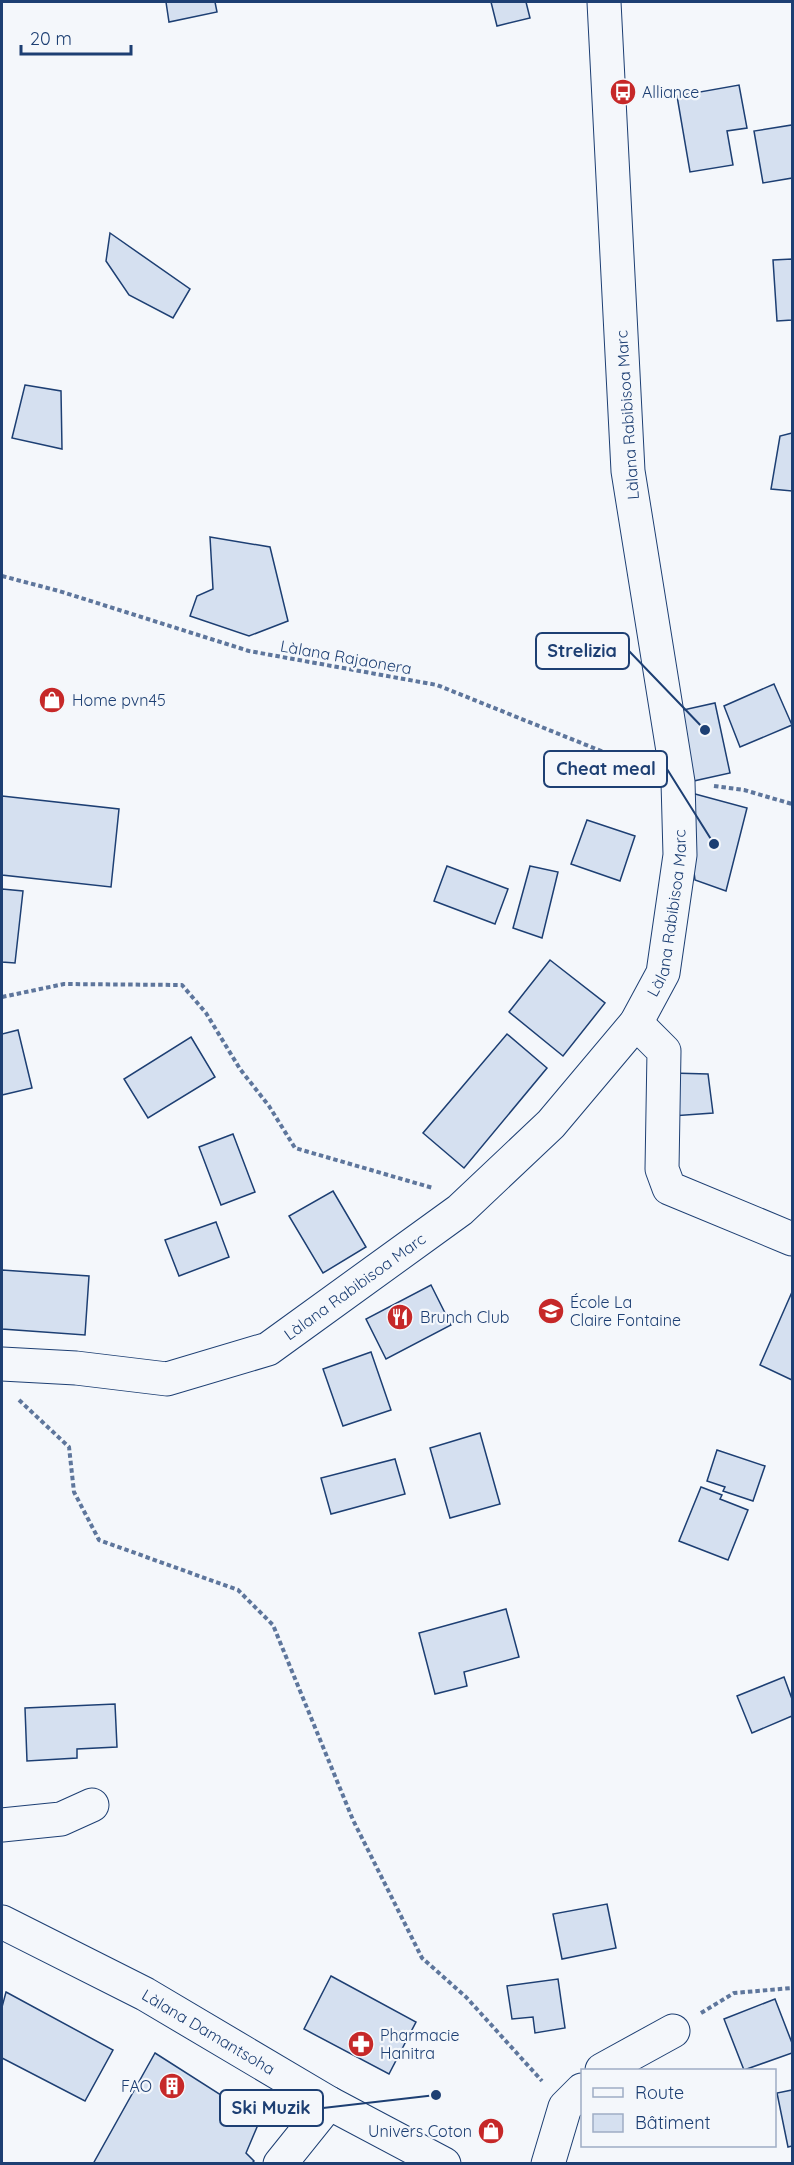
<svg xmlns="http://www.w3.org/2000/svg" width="794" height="2165" font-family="Quicksand,sans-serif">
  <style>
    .building { fill: #d5e0f0; stroke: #1d3f73; stroke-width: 1.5 }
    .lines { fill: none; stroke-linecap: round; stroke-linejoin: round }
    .minor-casing { stroke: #1d3f73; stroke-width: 35 }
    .major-casing { stroke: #1d3f73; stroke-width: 35 }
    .path { stroke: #5e769c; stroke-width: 4; stroke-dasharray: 4.5 3; stroke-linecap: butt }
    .minor { stroke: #f4f7fb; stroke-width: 33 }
    .major { stroke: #f4f7fb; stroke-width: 33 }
    .labels { text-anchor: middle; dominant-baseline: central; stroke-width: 4.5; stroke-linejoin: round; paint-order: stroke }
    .poi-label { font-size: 16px; fill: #1d3f73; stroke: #f4f7fb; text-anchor: start }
    .street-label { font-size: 16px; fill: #1d3f73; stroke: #f4f7fb }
    .leader { fill: none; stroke: #1d3f73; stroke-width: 2 }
    .callout-dot { fill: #1d3f73; stroke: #f4f7fb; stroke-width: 2 }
    .callout { fill: #f4f7fb; stroke: #1d3f73; stroke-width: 2 }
    .callout-label { font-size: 18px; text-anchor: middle; font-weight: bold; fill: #1d3f73 }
  </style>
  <rect width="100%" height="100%" fill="#f4f7fb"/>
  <g class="building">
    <polygon points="166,2 215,2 217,12 169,22"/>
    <polygon points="491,2 526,2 530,18 497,26"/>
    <polygon points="739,85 747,128 727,131 733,165 690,172 677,96"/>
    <polygon points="792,125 792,178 763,183 754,131"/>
    <polygon points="110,233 190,289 173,318 129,295 106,261"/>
    <polygon points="792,259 792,320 777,321 773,260"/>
    <polygon points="25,385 61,391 62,449 12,438"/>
    <polygon points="792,433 792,491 771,489 780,436"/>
    <polygon points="210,537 270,547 288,621 249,636 190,616 197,596 213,589"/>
    <polygon points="774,684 792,725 740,747 724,706"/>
    <polygon points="715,703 730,773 689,782 674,712"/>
    <polygon points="684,791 747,808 726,891 695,880"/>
    <polygon points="2,796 119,809 111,887 2,875"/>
    <polygon points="587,820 635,836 620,881 571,864"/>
    <polygon points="447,866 508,889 495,924 434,901"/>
    <polygon points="530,866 558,872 542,938 513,928"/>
    <polygon points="2,889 23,891 15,963 2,962"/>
    <polygon points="550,960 605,1003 563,1056 509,1012"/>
    <polygon points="18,1030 32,1088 2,1095 2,1034"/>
    <polygon points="507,1034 547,1068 464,1168 423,1133"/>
    <polygon points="191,1037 215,1077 148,1118 124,1079"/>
    <polygon points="671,1073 708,1074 713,1113 672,1116"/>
    <polygon points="233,1134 255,1192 221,1205 199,1147"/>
    <polygon points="333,1191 366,1247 323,1273 289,1216"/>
    <polygon points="216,1222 229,1257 179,1276 165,1240"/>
    <polygon points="2,1270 89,1276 85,1335 2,1329"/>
    <polygon points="431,1285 451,1325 386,1359 366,1319"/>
    <polygon points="792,1292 792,1380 760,1365"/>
    <polygon points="371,1352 391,1410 343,1426 323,1369"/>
    <polygon points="480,1433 500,1504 450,1518 430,1448"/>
    <polygon points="717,1450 765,1466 753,1501 723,1491 725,1487 707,1481"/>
    <polygon points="395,1459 405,1494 331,1514 321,1478"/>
    <polygon points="701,1487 722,1495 720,1499 748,1510 728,1560 679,1541"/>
    <polygon points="506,1609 519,1657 464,1672 467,1686 435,1694 419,1633"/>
    <polygon points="784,1677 792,1699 792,1716 752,1733 737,1696"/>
    <polygon points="115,1704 117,1747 77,1749 77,1758 27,1761 25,1708"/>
    <polygon points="607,1904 616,1948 562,1959 553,1914"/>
    <polygon points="331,1976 416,2022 389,2074 304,2029"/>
    <polygon points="558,1979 565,2028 535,2033 533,2017 512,2019 507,1986"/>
    <polygon points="6,1992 113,2050 85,2101 2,2058 2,2007"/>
    <polygon points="775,1999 792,2043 792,2053 744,2070 724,2019"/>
    <polygon points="155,2053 260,2120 246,2153 254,2161 251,2164 93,2164"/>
    <polygon points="792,2090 792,2146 788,2147 777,2093"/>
  </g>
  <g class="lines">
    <defs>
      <g id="minor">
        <polyline points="636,1023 664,1051 662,1169 669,1188 792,1239"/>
        <path id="s1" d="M2 1364 76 1368 167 1379 268 1349 460 1210 551 1124 636 1023 663 973 680 855 678 782 628 471 604 2"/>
        <polyline points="2,1825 61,1819 92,1805"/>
        <polyline points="602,2070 673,2031"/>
        <polyline points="280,2164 329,2103"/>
        <polyline points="548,2164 565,2107 582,2090"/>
      </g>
      <g id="major">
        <path id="s2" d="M2 1922 145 1994 329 2103 444 2164"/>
      </g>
    </defs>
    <use href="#minor" class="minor-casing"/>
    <use href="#major" class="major-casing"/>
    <g class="path">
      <polyline points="2,576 59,591 249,651 437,685 641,767"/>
      <polyline points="714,786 744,790 792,804"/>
      <polyline points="2,997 64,984 182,985 206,1013 240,1069 269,1106 295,1148 433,1188"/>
      <polyline points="19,1400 69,1447 74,1492 99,1540 238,1590 273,1625 353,1820 422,1958 466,1997 542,2081"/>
      <polyline points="701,2013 734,1993 792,1988"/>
    </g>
    <use href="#minor" class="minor"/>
    <use href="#major" class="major"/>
  </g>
  <defs>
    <symbol id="bus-disc" viewBox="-11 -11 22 22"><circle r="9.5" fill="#c62828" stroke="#f4f7fb"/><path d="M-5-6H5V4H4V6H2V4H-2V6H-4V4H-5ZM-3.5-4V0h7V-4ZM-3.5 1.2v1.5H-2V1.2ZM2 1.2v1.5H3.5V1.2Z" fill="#fff"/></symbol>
    <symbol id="shop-disc" viewBox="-11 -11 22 22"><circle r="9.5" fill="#c62828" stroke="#f4f7fb"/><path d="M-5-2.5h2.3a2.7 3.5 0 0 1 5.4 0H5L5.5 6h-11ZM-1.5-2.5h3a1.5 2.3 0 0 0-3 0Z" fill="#fff"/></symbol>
    <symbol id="school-disc" viewBox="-11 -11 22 22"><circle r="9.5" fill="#c62828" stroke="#f4f7fb"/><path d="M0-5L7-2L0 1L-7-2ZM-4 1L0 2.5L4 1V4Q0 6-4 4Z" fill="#fff"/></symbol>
    <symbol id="restaurant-disc" viewBox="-11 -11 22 22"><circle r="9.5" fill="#c62828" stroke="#f4f7fb"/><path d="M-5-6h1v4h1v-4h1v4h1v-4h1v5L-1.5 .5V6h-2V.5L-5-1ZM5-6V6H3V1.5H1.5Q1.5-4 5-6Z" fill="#fff"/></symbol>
    <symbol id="pharmacy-disc" viewBox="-11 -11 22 22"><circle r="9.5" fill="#c62828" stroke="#f4f7fb"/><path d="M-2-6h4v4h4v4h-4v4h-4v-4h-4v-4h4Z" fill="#fff"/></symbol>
    <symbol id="building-disc" viewBox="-11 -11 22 22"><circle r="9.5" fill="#c62828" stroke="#f4f7fb"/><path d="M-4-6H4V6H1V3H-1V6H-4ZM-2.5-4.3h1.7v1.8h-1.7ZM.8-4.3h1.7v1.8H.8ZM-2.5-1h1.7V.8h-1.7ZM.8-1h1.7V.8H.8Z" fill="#fff"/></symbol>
  </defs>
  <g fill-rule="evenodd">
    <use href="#bus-disc" x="608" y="77" width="30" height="30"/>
    <use href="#shop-disc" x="37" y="685" width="30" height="30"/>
    <use href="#school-disc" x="536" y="1296" width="30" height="30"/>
    <use href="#restaurant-disc" x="385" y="1302" width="30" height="30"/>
    <use href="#pharmacy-disc" x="346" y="2029" width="30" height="30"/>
    <use href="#building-disc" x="157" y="2071" width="30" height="30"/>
    <use href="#shop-disc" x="476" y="2116" width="30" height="30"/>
  </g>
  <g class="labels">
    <g class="poi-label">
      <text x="642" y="92">Alliance</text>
      <text x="72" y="700">Home pvn45</text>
      <text x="570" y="1302">École La<tspan x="570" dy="18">Claire Fontaine</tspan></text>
      <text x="420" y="1317">Brunch Club</text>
      <text x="380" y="2035">Pharmacie<tspan x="380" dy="18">Hanitra</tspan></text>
      <text x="152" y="2086" text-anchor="end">FAO</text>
      <text x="472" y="2131" text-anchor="end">Univers Coton</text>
    </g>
    <g class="street-label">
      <text transform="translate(627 415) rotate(-94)">Làlana Rabibisoa Marc</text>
      <text transform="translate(346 657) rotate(10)">Làlana Rajaonera</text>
      <text stroke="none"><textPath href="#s1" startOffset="882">Làlana Rabibisoa Marc</textPath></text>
      <text stroke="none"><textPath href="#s1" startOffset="378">Làlana Rabibisoa Marc</textPath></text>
      <text stroke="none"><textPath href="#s2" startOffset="234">Làlana Damantsoha</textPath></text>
    </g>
  </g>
  <path class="leader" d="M705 730L629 651M714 844L667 769M436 2095L323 2108"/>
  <g class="callout-dot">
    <circle cx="705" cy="730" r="6"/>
    <circle cx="714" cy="844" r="6"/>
    <circle cx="436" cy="2095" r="6"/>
  </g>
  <g class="callout">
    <rect x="536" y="633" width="93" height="36" rx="6"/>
    <rect x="544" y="751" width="123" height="36" rx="6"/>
    <rect x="220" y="2090" width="103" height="36" rx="6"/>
  </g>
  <g class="callout-label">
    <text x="582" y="657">Strelizia</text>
    <text x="606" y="775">Cheat meal</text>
    <text x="271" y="2114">Ski Muzik</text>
  </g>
  <rect width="794" height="2165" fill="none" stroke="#1d3f73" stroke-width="6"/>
  <rect x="581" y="2069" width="195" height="78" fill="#f4f7fb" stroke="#9eadc5" stroke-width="1.5"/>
  <rect x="593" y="2088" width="30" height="9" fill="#f4f7fb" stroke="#9eadc5" stroke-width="1.5"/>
  <text x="635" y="2099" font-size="18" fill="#1d3f73">Route</text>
  <rect x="593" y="2114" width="30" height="18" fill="#d5e0f0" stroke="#9eadc5" stroke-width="1.5"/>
  <text x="635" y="2129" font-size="18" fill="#1d3f73">Bâtiment</text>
  <path d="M21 45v9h110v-9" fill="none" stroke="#1d3f73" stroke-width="3"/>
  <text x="30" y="45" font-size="18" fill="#1d3f73" stroke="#f4f7fb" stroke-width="4.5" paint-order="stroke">20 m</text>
</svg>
